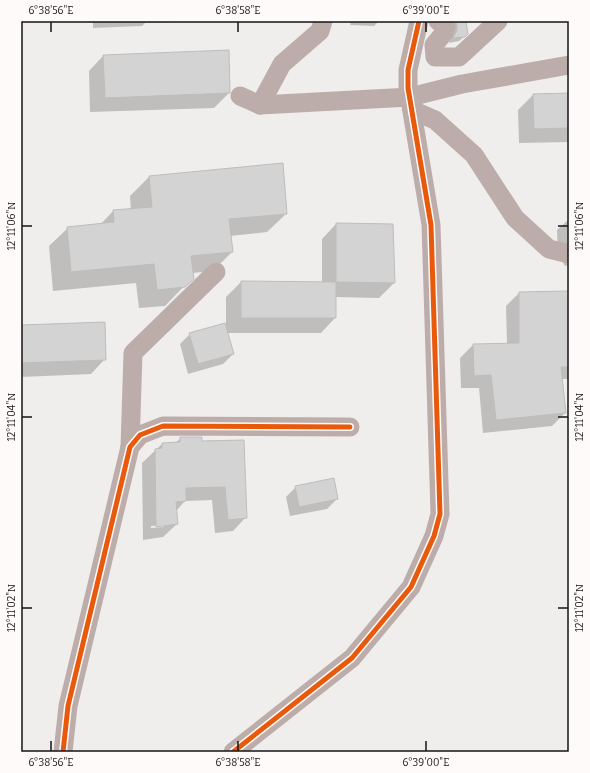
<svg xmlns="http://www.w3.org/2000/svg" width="590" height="773" font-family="Bitter,serif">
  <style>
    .shadow { fill: #0003; fill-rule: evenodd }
    .building { fill: #d4d3d3; stroke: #bebdbc }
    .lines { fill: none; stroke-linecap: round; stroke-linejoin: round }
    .minor { stroke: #bdadaa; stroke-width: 19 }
    .cycleway-casing { stroke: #fefaf9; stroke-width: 8 }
    .cycleway { stroke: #e8590c; stroke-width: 5 }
    .ticks { fill: none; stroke: #151414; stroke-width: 1.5 }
    .neatline { fill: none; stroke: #151414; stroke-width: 1.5 }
    .ticks-label { font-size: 10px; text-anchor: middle; fill: #151414 }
  </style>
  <rect width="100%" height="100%" fill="#efeeed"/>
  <g class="shadow">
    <polygon points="93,21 206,21 145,23 142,26 93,28"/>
    <polygon points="351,21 379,21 374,26 350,25"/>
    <polygon points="465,21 467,34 459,41 449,43 452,36 451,27 455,22"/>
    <polygon points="103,56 229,93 214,108 90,112 89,71"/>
    <polygon points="569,94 569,142 519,143 518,110 533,95"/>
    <polygon points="149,177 286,214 267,232 230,236 232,252 213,271 192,273 192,278 165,306 139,308 136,283 53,291 49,246 68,228 100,225 113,211 131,210 130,196"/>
    <polygon points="569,219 569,265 565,266 562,261 558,259 557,230"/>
    <polygon points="336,224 394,283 379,298 335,297 335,318 321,333 227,333 233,354 223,364 188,374 180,344 190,334 226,329 226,297 241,282 322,283 322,239"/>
    <polygon points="569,292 569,379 561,379 565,413 552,426 483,433 479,388 461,388 460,358 473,345 507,344 506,306 519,293"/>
    <polygon points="21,326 105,359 91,374 21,377"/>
    <path d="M181 438 201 443 246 517 233 531 215 533 212 500 185 501 176 511 177 524 163 537 143 540 142 463 162 444 175 443ZM164 525V527L151 528V526Z"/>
    <polygon points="296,487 337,499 327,509 290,516 286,497"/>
  </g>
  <g class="building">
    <polygon points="455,21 466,21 468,34 465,37 453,38 457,30 457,24"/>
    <polygon points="229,50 230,93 105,98 103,55"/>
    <polygon points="569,93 569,128 534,129 533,94"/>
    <polygon points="283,163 287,214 229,219 233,252 191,256 194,279 185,287 157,290 154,264 71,272 67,227 114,222 113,210 152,207 149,176"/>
    <polygon points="336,223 393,224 395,283 336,282"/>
    <polygon points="241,281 336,282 336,318 241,318"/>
    <polygon points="569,291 569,367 561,367 566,413 496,420 491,375 474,376 473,344 519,343 519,292"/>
    <polygon points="105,322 106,360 21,363 21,325"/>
    <polygon points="225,323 234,354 198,364 189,333"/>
    <polygon points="180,437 202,437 202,441 244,440 247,518 228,520 225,487 186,488 186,501 176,502 178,524 156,527 155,449 162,448 162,443 180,442"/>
    <polygon points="334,478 338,499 299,507 295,486"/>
  </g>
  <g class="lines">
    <g class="minor">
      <polyline points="438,21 446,27 444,33 434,45 435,57 459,57 498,21"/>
      <polyline points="240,96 260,105 282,64 320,31 323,21"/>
      <polyline points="260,105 410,97 462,84 569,65"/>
      <polyline points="412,110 435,120 474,155 515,218 549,249 569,254"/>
      <polyline points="130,447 133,353 216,272"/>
      <polyline points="63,752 68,706 130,447 140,435 163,426 350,427"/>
      <polyline points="233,752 352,658 411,587 434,536 440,514 431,225 408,88 408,70 419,21"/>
    </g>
    <defs>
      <g id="cycleway">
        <polyline points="63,752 68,706 130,447 140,435 163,426 350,427"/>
        <polyline points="233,752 352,658 411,587 434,536 440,514 431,225 408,88 408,70 419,21"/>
      </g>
    </defs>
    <use href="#cycleway" class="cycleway-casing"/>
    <use href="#cycleway" class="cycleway"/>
  </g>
  <path class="ticks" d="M51 22V32M238 22V32M426 22V32M22 226H32M558 226H568M22 417H32M558 417H568M22 608H32M558 608H568M51 741V751M238 741V751M426 741V751"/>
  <rect width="590" height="773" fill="none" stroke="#fefaf9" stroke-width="44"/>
  <rect x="22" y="22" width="546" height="729" class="neatline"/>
  <g class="ticks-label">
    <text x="51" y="14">6°38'56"E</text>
    <text x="238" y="14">6°38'58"E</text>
    <text x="426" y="14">6°39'00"E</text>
    <text transform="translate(11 226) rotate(-90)" y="4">12°11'06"N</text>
    <text transform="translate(579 226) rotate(-90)" y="4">12°11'06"N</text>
    <text transform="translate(11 417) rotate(-90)" y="4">12°11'04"N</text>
    <text transform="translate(579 417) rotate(-90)" y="4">12°11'04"N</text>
    <text transform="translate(11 608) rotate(-90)" y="4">12°11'02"N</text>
    <text transform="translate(579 608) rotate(-90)" y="4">12°11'02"N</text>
    <text x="51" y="766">6°38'56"E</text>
    <text x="238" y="766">6°38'58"E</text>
    <text x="426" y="766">6°39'00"E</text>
  </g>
</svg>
